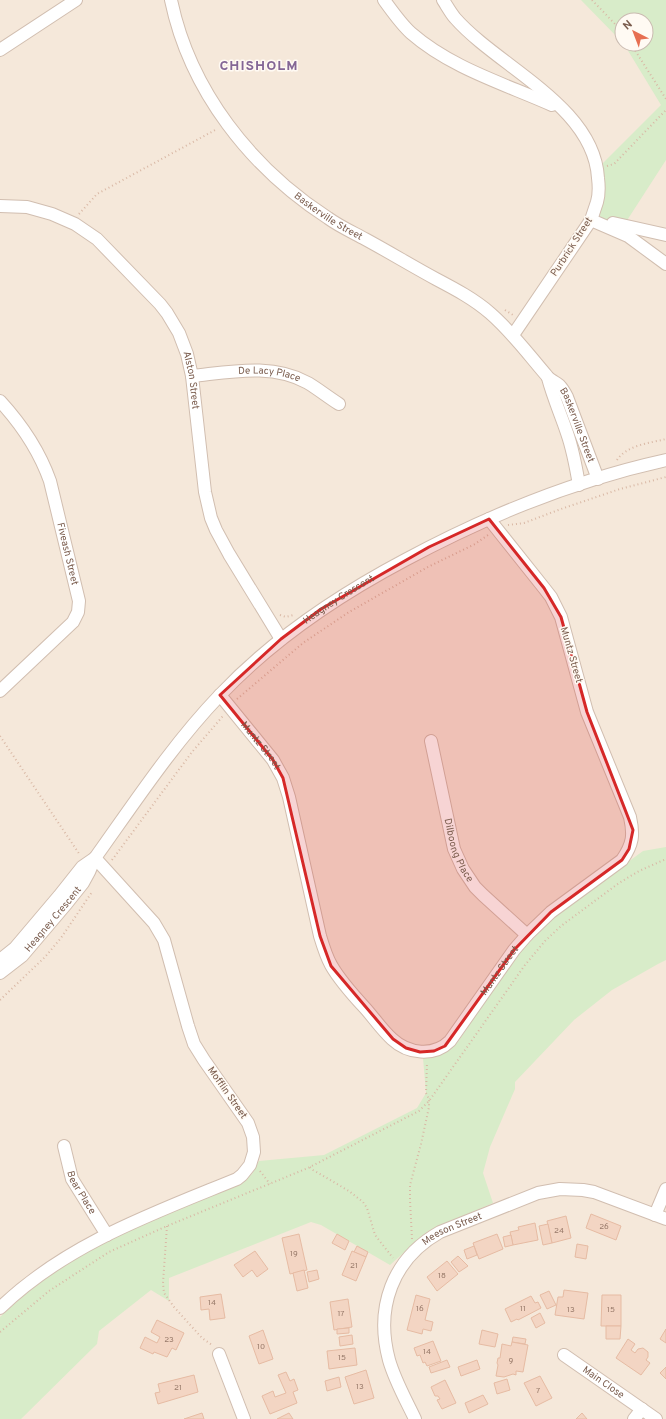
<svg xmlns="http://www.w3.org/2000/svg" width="666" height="1419" font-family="Overpass,sans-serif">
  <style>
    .residential { fill: #f5e8da; fill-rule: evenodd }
    .green { fill: #d8ecc9 }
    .building { fill: #f3d5c3; stroke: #e6bba3 }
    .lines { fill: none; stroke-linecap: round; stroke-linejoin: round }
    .minor-casing { stroke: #d1beb0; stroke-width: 14 }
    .path { stroke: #d9b8a5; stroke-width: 2; stroke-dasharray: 1 3; stroke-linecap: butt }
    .minor { stroke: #fff; stroke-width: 12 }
    .marked { fill: #d62828; fill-opacity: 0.2; stroke: #d62828; stroke-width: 3; stroke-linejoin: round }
    .labels { text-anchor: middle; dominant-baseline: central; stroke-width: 3; stroke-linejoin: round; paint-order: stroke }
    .number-label { font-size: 8px; fill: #987a6a }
    .street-label { font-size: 10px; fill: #7a5c4d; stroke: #fffaf3 }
    .district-label { font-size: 14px; font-weight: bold; letter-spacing: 1px; fill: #846695; stroke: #fffaf3 }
  </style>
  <rect width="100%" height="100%" fill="#fdf6ec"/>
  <path class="residential" d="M0 0H666V1419H0ZM622 20H646V44H622Z"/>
  <g class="green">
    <polygon points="581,0 666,0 666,160 624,225 591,220 597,169 661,105 624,44 646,44 646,20 622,20 622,42"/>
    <path d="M666 847V960L658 964 612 990 574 1020 515 1082V1089L490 1147 483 1173 493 1203 428 1231 390 1265 321 1225 311 1222 169 1278V1301L151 1290 99 1331 97 1344 21 1419H0V1317C24 1294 51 1273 79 1256 131 1226 187 1205 242 1182L252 1174 259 1161 324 1155 417 1108 426 1093 423 1058 445 1052 458 1042 497 982 520 952 560 912 643 851Z"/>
  </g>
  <g class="building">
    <polygon points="591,1214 621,1226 616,1240 586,1228"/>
    <polygon points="566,1216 571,1238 552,1243 547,1221"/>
    <polygon points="535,1223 538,1240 513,1245 510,1232 519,1230 518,1227"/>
    <polygon points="548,1224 552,1243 543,1245 539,1226"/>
    <polygon points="299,1234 307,1270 290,1274 282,1238"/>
    <polygon points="337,1234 349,1241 345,1250 332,1243"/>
    <polygon points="497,1234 503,1249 479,1259 473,1243"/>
    <polygon points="511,1235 513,1245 505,1247 503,1237"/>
    <polygon points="577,1244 588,1246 586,1259 575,1257"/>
    <polygon points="357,1246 368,1252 366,1257 354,1252"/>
    <polygon points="474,1246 477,1255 467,1259 464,1250"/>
    <polygon points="255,1251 268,1269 257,1277 252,1270 243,1277 234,1265"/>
    <polygon points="352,1251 366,1257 356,1281 342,1275"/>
    <polygon points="458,1256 468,1266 459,1272 451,1262"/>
    <polygon points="447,1261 458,1274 437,1291 427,1277"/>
    <polygon points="304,1270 308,1288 297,1291 293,1273"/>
    <polygon points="317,1270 319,1279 309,1282 307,1272"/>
    <polygon points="564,1290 588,1293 584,1319 555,1315 558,1297 563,1297"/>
    <polygon points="549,1291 556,1305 547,1309 540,1295"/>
    <polygon points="221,1294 225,1318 210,1320 209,1309 201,1310 200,1297"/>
    <polygon points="416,1295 430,1299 425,1320 433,1322 431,1331 423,1329 422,1334 407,1330"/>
    <polygon points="602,1295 621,1295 621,1326 601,1326"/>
    <polygon points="531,1296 535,1303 538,1302 541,1308 518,1320 517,1319 511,1322 505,1309"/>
    <polygon points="348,1299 352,1327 334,1330 330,1302"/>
    <polygon points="540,1313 545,1323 536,1328 531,1318"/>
    <polygon points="157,1320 184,1333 176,1350 172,1348 167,1357 154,1352 153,1354 140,1348 145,1337 157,1343 160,1337 151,1332"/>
    <polygon points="606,1326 621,1326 620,1339 606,1339"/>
    <polygon points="349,1328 349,1333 337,1334 337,1329"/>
    <polygon points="666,1329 666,1343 660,1339"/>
    <polygon points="263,1330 273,1359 259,1364 249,1336"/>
    <polygon points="482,1330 498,1334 495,1347 479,1344"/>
    <polygon points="352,1335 353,1344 340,1346 339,1337"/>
    <polygon points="513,1337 526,1339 525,1344 512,1342"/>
    <polygon points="628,1339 635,1344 631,1350 635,1353 638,1349 643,1348 648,1352 648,1357 646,1360 650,1363 641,1375 616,1358"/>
    <polygon points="433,1341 441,1361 427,1366 425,1362 423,1363 420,1355 417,1356 414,1348"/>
    <polygon points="512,1342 528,1345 523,1372 516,1371 516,1375 513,1374 504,1377 496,1376 498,1365 497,1363 498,1358 500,1358 502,1344 511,1346"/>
    <polygon points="355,1348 357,1365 329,1369 327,1351"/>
    <polygon points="447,1360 450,1367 431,1373 429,1367"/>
    <polygon points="477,1360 480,1369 461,1376 458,1367"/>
    <polygon points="666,1367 666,1379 660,1373"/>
    <polygon points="366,1370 374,1398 354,1404 345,1377"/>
    <polygon points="286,1372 290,1381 294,1379 298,1390 293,1392 297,1403 270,1414 262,1396 273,1391 275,1397 286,1393 278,1375"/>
    <polygon points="194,1375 198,1392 158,1404 155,1393 160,1392 158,1384"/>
    <polygon points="540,1376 552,1398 536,1406 524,1383"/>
    <polygon points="339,1377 341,1387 327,1391 325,1381"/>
    <polygon points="507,1379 510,1390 497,1394 494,1383"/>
    <polygon points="445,1380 456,1403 442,1409 437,1400 440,1399 438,1396 435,1396 431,1387"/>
    <polygon points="483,1395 488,1404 469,1413 465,1403"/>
    <polygon points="202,1413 204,1419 184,1419"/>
    <polygon points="289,1413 293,1419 277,1419"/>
    <polygon points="582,1413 587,1419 576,1419"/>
  </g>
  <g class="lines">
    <defs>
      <g id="minor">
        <path id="s1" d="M171 0C190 91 251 168 328 218 339 226 352 232 365 239 389 252 412 266 436 279 455 289 474 299 490 313 512 332 528 354 547 376 550 380 555 382 559 385 562 388 565 393 567 397L598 479"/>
        <path d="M384 0C392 11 401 24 411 33 451 68 505 84 552 105"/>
        <path d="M443 0C447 6 450 12 455 18 498 67 594 106 598 178 599 186 599 195 597 202 595 208 593 214 591 220L513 335"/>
        <polyline points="0,50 76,0"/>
        <path id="s2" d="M0 206 27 207 52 214 75 224 97 239 160 304 167 313 179 333 187 354 192 376 205 492 211 518 216 530 229 554 281 639"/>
        <polyline points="591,220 628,236 666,264"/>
        <polyline points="613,223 666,235"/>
        <path id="s3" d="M192 376C231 372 272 363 308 383 318 389 328 397 339 404"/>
        <path d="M548 378C553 397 561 415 567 433 573 450 576 467 579 485"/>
        <path id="s4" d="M0 401C22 425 39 450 50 481L79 601 78 612 73 622 0 691"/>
        <path id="s5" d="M220 695 273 760 283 778 289 797 320 936C323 946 326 956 331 965 340 981 353 995 365 1008 374 1018 382 1030 392 1039 408 1054 434 1057 450 1041L514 950 527 935 551 912 622 860C633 844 634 835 630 817L587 712 561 617 551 597 544 588 489 519"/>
        <path id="s6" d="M431 741 454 849 463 869 475 887 483 895 527 935"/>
        <polyline points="0,960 15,948 59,896 82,867 95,858"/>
        <path id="s7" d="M0 973 22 956 67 903 83 883 89 872 95 858C135 802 173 744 220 695 273 639 337 596 405 560 487 516 575 480 666 460"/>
        <path id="s8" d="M64 1146 72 1179 107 1235"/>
        <polyline points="655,1215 666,1189"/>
        <path d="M0 1308C66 1244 154 1213 237 1179L242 1175 250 1165 254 1152 253 1137 248 1123 204 1060 194 1044 188 1026 164 940 154 923 95 858"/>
        <polyline points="219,1354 244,1419"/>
        <path id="s9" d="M564 1355 656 1419"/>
        <path id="s10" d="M415 1419C406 1400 395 1381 389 1360 375 1308 392 1259 440 1232L538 1193 560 1189 583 1190 594 1192 666 1219"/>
        <polyline points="634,1419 642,1409"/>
      </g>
    </defs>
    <use href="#minor" class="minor-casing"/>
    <g class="path">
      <polyline points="592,0 615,24 622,32"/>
      <polyline points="631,44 666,99"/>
      <polyline points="607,166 614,164 666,110"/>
      <polyline points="79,214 97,194 217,129"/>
      <polyline points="505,310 513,315"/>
      <path d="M617 460C627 445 650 443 666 439"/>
      <polyline points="508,525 524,523 561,509 620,489 666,477"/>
      <polyline points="280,615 286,617 293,615"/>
      <polyline points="237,699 303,643 349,612 428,567 475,544 488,535"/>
      <polyline points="0,736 80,855"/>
      <polyline points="112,860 192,752 223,716"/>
      <polyline points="0,1000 45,957 61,938 92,892"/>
      <polyline points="310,1167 313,1170 349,1191 363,1202 367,1208 375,1235 393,1258"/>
      <polyline points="260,1171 270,1184"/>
      <polyline points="167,1226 163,1283 164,1293 174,1307 202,1338 212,1345"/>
      <polyline points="412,1239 410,1200 410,1185 421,1144 429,1107 429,1099 426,1093 427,1063"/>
      <polyline points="0,1332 49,1291 109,1252 167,1226 308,1168 419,1111 429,1101 525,965 545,941 561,926 619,883 639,871 666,859"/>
    </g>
    <use href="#minor" class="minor"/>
  </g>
  <path class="marked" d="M489 519 544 588 561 617 587 712 633 830 629 849 622 860 551 912 514 950 445 1046 434 1051 420 1052 406 1048 393 1039 331 966 320 936 283 778 273 760 220 695 281 639 321 609 429 547Z"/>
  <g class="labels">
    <g class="number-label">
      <text x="604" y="1227">26</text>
      <text x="559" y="1231">24</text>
      <text x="294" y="1254">19</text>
      <text x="354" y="1266">21</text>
      <text x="442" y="1276">18</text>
      <text x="212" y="1303">14</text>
      <text x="420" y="1309">16</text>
      <text x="523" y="1309">11</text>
      <text x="571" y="1310">13</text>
      <text x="611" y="1310">15</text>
      <text x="341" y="1314">17</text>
      <text x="169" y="1340">23</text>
      <text x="261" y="1347">10</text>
      <text x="427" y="1352">14</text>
      <text x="342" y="1358">15</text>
      <text x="511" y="1361">9</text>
      <text x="360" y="1387">13</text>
      <text x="178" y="1388">21</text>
      <text x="538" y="1391">7</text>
    </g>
    <g class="street-label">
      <text stroke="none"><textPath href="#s1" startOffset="275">Baskerville Street</textPath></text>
      <text transform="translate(572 247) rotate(-57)">Purbrick Street</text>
      <text stroke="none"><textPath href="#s3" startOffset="78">De Lacy Place</textPath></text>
      <text stroke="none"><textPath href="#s2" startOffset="279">Alston Street</textPath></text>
      <text stroke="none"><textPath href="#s1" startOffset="608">Baskerville Street</textPath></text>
      <text stroke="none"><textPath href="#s4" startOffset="170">Fiveash Street</textPath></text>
      <text stroke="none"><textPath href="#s7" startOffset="509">Heagney Crescent</textPath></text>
      <text transform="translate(571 655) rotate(74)">Muntz Street</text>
      <text stroke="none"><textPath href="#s5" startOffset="65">Muntz Street</textPath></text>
      <text stroke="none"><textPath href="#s6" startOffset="113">Dilboong Place</textPath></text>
      <text stroke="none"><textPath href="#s7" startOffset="76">Heagney Crescent</textPath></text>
      <text stroke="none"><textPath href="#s5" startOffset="544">Muntz Street</textPath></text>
      <text transform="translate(227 1093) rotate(55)">Mofflin Street</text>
      <text stroke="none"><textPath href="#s8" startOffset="50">Bear Place</textPath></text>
      <text stroke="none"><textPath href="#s10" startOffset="226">Meeson Street</textPath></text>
      <text stroke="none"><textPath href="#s9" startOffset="48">Main Close</textPath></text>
    </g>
    <g class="district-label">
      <text x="259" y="66">CHISHOLM</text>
    </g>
  </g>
  <g transform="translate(634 32) rotate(318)"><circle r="19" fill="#fffaf3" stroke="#cabbb1"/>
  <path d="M0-3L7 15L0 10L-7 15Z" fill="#e76f51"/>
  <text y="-6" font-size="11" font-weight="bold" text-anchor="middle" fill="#7a5c4d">N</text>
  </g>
</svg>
